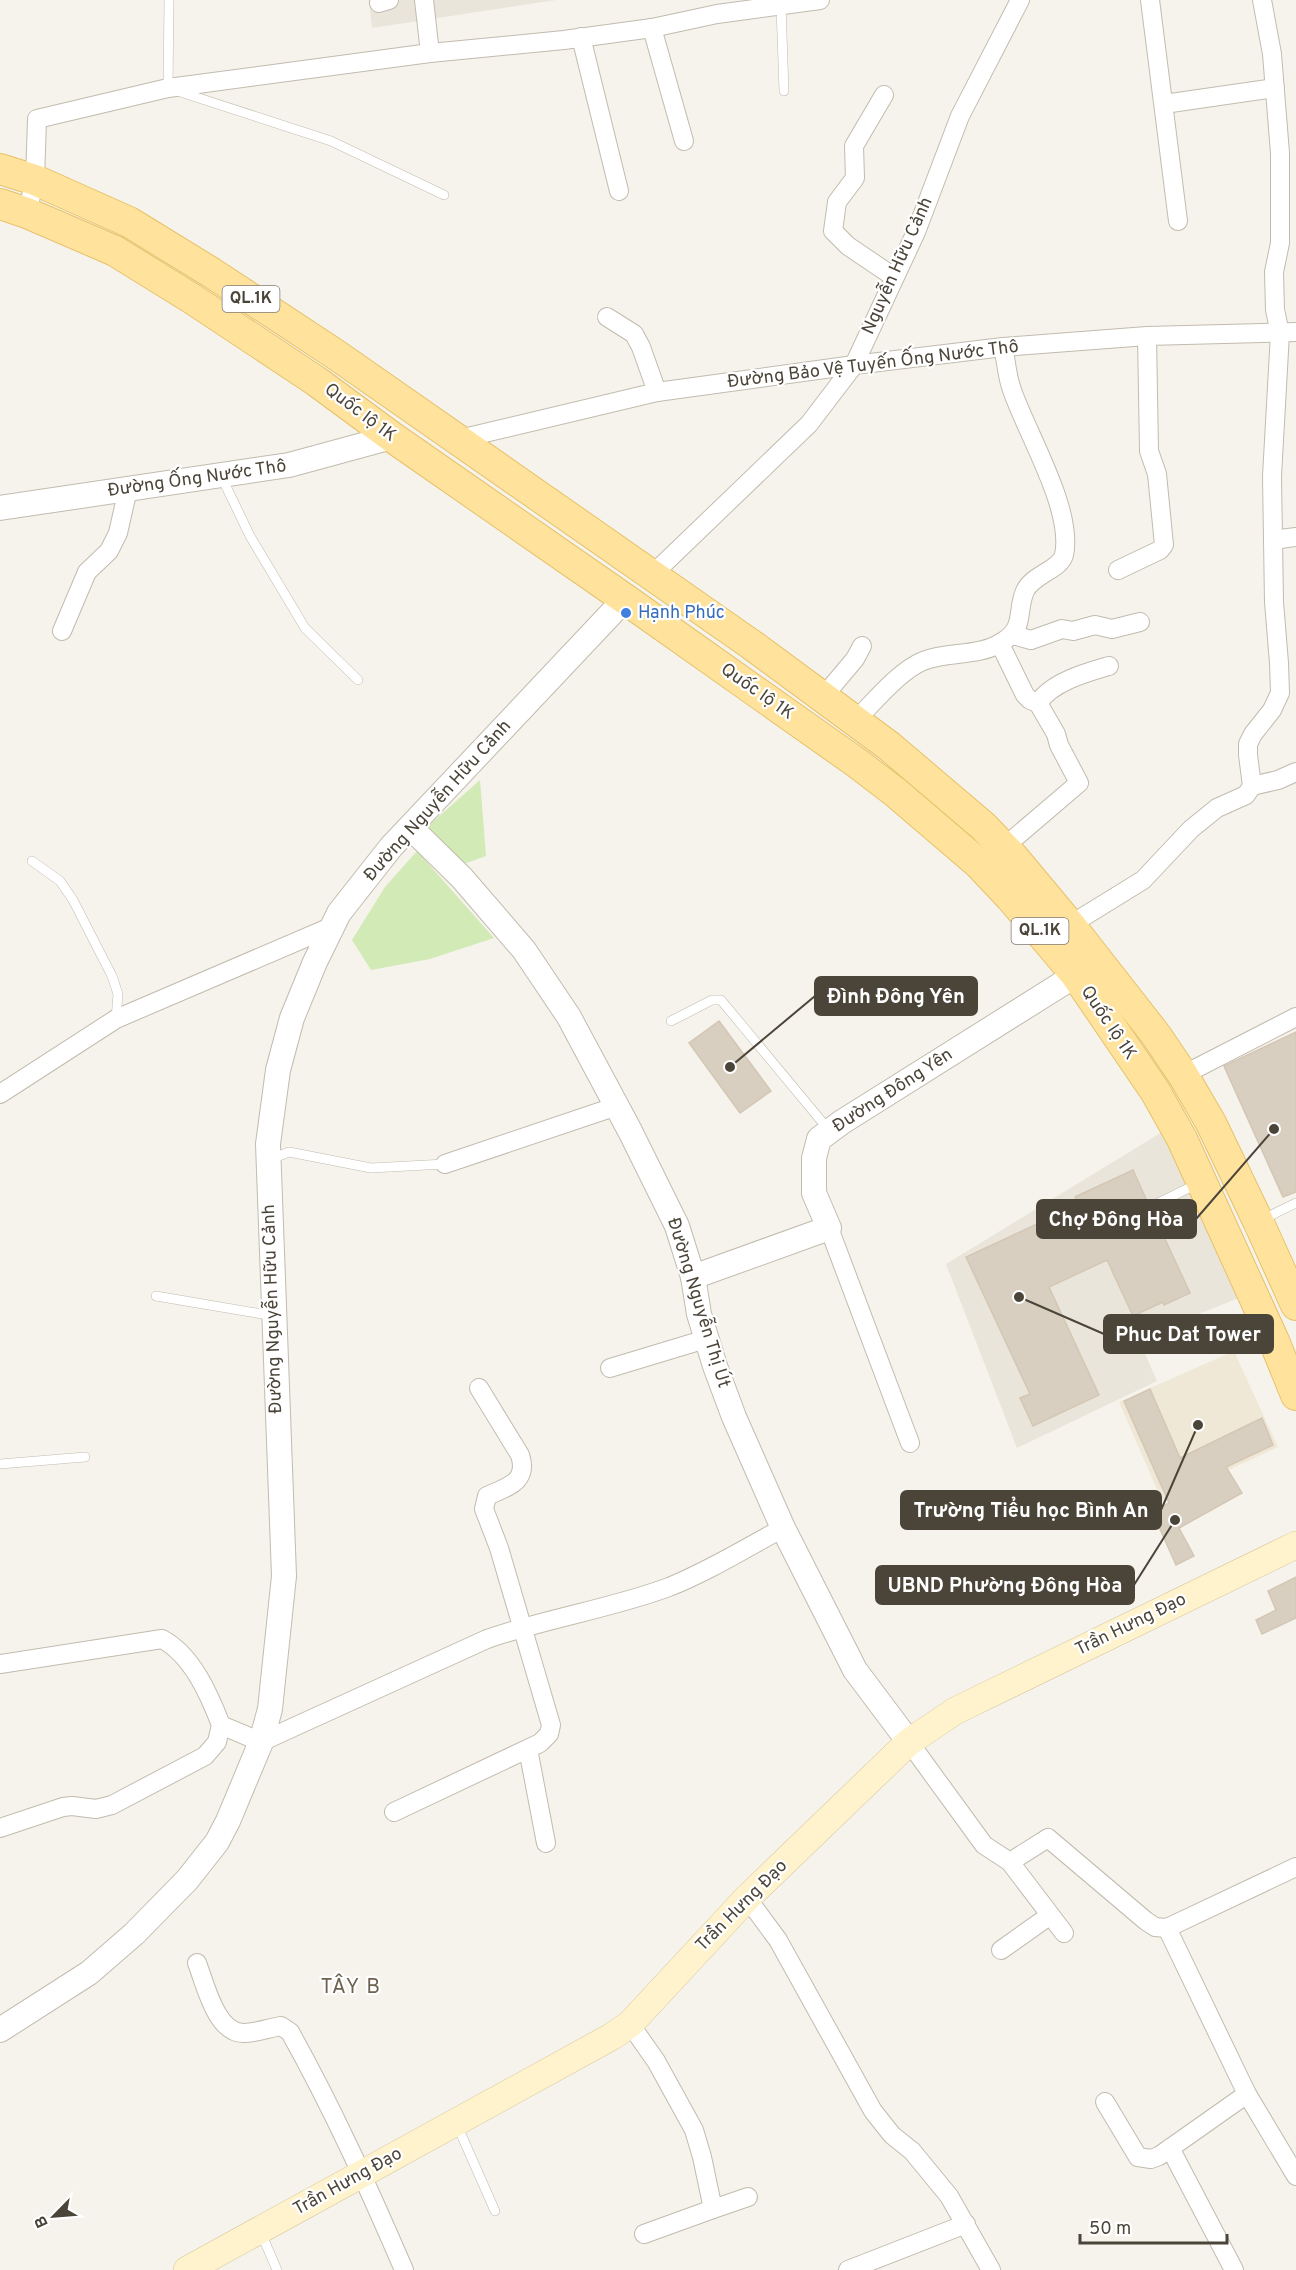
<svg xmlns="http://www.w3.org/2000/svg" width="1296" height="2270" font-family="Overpass,sans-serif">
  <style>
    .residential { fill: #eae5da }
    .education { fill: #efe8d6 }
    .green { fill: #d2eab5 }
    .building { fill: #d8cfc1; stroke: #d3c7b4; stroke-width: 1.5 }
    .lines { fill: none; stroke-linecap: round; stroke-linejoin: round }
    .service-casing { stroke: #c2bbae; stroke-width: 10 }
    .minor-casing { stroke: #c2bbae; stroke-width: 20 }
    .tertiary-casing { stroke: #c2bbae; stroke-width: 26 }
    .secondary-casing { stroke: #d6c79b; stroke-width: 28 }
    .primary-casing { stroke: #e6c16a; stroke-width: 32 }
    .service { stroke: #fff; stroke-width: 9 }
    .minor { stroke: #fff; stroke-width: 18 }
    .tertiary { stroke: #fff; stroke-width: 24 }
    .secondary { stroke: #fff3cd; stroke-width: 27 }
    .primary { stroke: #ffe39c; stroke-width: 30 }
    .shop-dot { fill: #3f7fe0; stroke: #fff; stroke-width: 2 }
    .labels { text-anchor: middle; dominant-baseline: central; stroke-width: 4.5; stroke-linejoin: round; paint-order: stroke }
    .shield { fill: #fff; stroke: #817c74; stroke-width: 1.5 }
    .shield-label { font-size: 16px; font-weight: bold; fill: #4b4439 }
    .street-label { font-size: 18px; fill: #4b4439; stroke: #fff }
    .shop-label { font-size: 18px; fill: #366cbe; stroke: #fff; text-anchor: start }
    .quarter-label { font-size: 21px; letter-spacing: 1.5px; fill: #6e6250; stroke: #fff }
    .leader { fill: none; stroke: #4b4439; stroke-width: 2 }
    .callout-dot { fill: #4b4439; stroke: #fff; stroke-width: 2 }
    .callout { fill: #4b4439; stroke: #4b4439; stroke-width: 2 }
    .callout-label { font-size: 20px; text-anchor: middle; font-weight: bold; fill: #fff }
  </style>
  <rect width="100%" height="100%" fill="#f6f3ec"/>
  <g class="residential">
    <polygon points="369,0 556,0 372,28"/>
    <polygon points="1162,1132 1239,1298 1138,1338 1157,1381 1017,1448 946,1264"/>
  </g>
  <polygon class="education" points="1234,1351 1278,1447 1162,1501 1119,1402"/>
  <g class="green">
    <polygon points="480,780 486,856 461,865 427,827"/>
    <polygon points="417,851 494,938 430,959 371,970 352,940 385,887"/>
  </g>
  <g class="building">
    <polygon points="719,1021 771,1091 740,1113 689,1043"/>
    <polygon points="1296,1032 1296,1192 1283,1197 1224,1066"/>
    <polygon points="1133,1170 1147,1201 1144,1204 1144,1209 1147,1213 1153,1213 1190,1293 1164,1305 1163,1302 1133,1316 1107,1260 1049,1287 1099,1395 1033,1426 1020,1398 1030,1394 966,1257 1078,1205 1075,1197"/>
    <polygon points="1150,1389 1180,1458 1262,1418 1273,1445 1226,1467 1242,1493 1179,1528 1194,1556 1176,1565 1152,1511 1169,1503 1124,1401"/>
    <polygon points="1296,1577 1296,1618 1262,1634 1256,1620 1276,1610 1268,1591"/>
  </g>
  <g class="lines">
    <defs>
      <g id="service">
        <polyline points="169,0 168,88 331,141 444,195"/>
        <polyline points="781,6 784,91"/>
        <polyline points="222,478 250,536 305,628 358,680"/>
        <polyline points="32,861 60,881 73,900 112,976 118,994 116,1019"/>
        <polyline points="671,1021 712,1000 721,1000 828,1129"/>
        <polyline points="271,1159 289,1152 371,1168 445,1164"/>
        <polyline points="1150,1207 1199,1183"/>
        <polyline points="1261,1220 1296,1203"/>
        <polyline points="156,1296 274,1316"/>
        <polyline points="0,1464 85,1457"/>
        <polyline points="457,2125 495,2211"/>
        <polyline points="261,2233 277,2270"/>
      </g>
      <g id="minor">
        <polyline points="424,0 430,53"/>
        <polyline points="1150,0 1178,221"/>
        <polyline points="379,3 389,0"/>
        <polyline points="652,28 684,141"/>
        <polyline points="581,37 619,191"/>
        <polyline points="884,95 854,146 855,178 837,202 833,231 848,246 894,277"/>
        <polyline points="1164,104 1275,88"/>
        <polyline points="27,213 35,180 37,119 168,88 430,53 564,40 652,28 717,14 820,0"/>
        <polyline points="607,317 634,334 641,347 657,392"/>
        <polyline points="455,440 657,392 854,365 1003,347 1147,336 1296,332"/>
        <polyline points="1273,540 1296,537"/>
        <polyline points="1118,570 1160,550 1164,545 1157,474 1149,451 1147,336"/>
        <polyline points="652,575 809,424 854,365 916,232 960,116 1020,0"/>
        <polyline points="62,631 87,572 109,551 118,533 128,489"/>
        <polyline points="1013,635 1031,640 1062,629 1073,631 1095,625 1112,629 1140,622"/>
        <polyline points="1000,644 1025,695 1030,700 1038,703 1056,734 1059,745 1079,783 1004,847"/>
        <polyline points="823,697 855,659 862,646"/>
        <path d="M1038 703C1052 682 1085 673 1109 666"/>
        <path d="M855 721C873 703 899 671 923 661 948 651 979 657 1002 642 1026 628 1016 611 1025 591 1033 574 1060 570 1064 555 1074 509 1025 431 1011 387 1007 375 1006 360 1003 347"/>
        <polyline points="1252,786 1278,780 1296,772"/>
        <polyline points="1070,925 1143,880 1191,829 1217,808 1246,795 1252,786 1248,755 1248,744 1253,734 1272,710 1280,693 1279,663 1274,602 1272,476 1280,333 1275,310 1274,272 1280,243 1280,153 1272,54 1262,0"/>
        <polyline points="1183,1075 1296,1017"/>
        <polyline points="0,1094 116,1019 333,926"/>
        <polyline points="445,1164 617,1106"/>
        <polyline points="829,1228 910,1443"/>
        <polyline points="610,1368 706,1339"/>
        <path d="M0 1664 162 1639C192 1655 209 1694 221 1725L261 1742 487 1639C547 1618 610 1609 669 1587 709 1571 746 1548 783 1528"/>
        <polyline points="909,1742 984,1845 1010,1862 1048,1838 1146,1921 1155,1927 1167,1928 1296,1867"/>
        <polyline points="528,1749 546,1843"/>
        <path d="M394 1812 540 1743 549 1734 551 1725 499 1548 484 1509 487 1496C507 1487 529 1482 520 1455L479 1388"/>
        <polyline points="0,1828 63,1807 72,1806 96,1809 112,1805 205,1756 217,1742 221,1725"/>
        <polyline points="1010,1862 1064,1933"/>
        <polyline points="747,1898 778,1940 873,2111 892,2135 912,2151 949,2196 991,2270"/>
        <polyline points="1167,1928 1247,2094 1296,2176"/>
        <polyline points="1001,1950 1049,1916"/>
        <path d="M197 1963C205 1983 216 2034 244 2033 255 2033 269 2028 281 2026L290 2032C333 2109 369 2189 404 2270"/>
        <polyline points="630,2024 656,2061 694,2130 702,2157 713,2209 644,2234"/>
        <polyline points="1105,2102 1138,2157 1151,2159 1159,2156 1247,2094"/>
        <polyline points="1170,2148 1234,2270"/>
        <polyline points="713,2209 748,2197"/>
        <polyline points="848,2270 966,2224"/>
      </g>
      <g id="tertiary">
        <polyline points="0,508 289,465 392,437"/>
        <polyline points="411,828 462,878 524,950 569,1017 630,1131 677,1226 693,1277 699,1314 715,1366 734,1417 783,1528 855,1670 909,1742"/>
        <polyline points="693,1277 829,1228 814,1193 814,1158 819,1139 842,1122 1076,975"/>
        <polyline points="0,2030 89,1973 134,1934 187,1880 217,1842 228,1821 261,1742 270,1709 284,1576 268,1144 278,1070 292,1018 315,962 339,913 391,847 625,599"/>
      </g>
      <polyline id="secondary" points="187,2270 611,2037 630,2024 747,1898 909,1742 955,1711 1296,1545"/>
      <g id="primary">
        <polyline points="0,169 35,180 129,222 212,273 335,354 752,645 889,746 983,826 1015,859 1070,925 1156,1035 1183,1075 1211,1123 1258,1221 1296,1305"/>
        <polyline points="0,204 27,213 115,251 194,300 316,381 392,437 625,599 857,763 895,792 978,863 1011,898 1076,975 1155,1091 1182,1139 1274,1341 1296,1395"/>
      </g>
    </defs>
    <use href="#service" class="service-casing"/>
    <use href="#minor" class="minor-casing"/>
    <use href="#tertiary" class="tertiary-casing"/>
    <use href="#secondary" class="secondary-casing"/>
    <use href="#primary" class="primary-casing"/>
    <use href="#service" class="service"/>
    <use href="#minor" class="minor"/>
    <use href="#tertiary" class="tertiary"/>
    <use href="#secondary" class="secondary"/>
    <use href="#primary" class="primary"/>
  </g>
  <circle class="shop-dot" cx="626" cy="613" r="6"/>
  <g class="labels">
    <g class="shield">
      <rect x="222.5" y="286" width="57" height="26" rx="4.5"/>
      <rect x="1011.5" y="918" width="57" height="26" rx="4.5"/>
    </g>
    <g class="shield-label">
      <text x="251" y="299">QL.1K</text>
      <text x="1040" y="931">QL.1K</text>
    </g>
    <g class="street-label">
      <text transform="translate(898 266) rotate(-66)">Nguyễn Hữu Cảnh</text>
      <text transform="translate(873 365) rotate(-7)">Đường Bảo Vệ Tuyến Ống Nước Thô</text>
      <text transform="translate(360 413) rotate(37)">Quốc lộ 1K</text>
      <text transform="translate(197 479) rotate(-8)">Đường Ống Nước Thô</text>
      <text transform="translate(757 692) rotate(35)">Quốc lộ 1K</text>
      <text transform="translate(438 801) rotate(-48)">Đường Nguyễn Hữu Cảnh</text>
      <text transform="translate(1108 1023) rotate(56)">Quốc lộ 1K</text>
      <text transform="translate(893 1091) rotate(-33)">Đường Đông Yên</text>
      <text transform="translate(698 1303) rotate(73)">Đường Nguyễn Thị Út</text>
      <text transform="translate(273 1309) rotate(-92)">Đường Nguyễn Hữu Cảnh</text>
      <text transform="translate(1131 1625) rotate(-26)">Trần Hưng Đạo</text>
      <text transform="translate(742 1906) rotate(-45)">Trần Hưng Đạo</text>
      <text transform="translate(348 2182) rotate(-29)">Trần Hưng Đạo</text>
    </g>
    <g class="shop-label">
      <text x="638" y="613">Hạnh Phúc</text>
    </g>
    <g class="quarter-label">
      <text x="351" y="1987">TÂY B</text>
    </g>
  </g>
  <path class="leader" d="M730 1067L815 996M1274 1129L1196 1219M1019 1297L1104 1334M1198 1425L1161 1510M1175 1520L1134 1585"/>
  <g class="callout-dot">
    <circle cx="730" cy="1067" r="6"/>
    <circle cx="1274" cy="1129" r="6"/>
    <circle cx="1019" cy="1297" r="6"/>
    <circle cx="1198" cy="1425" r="6"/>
    <circle cx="1175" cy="1520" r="6"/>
  </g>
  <g class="callout">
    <rect x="815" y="977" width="162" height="38" rx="6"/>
    <rect x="1037" y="1200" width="159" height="38" rx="6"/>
    <rect x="1104" y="1315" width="169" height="38" rx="6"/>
    <rect x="901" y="1491" width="260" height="38" rx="6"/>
    <rect x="876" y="1566" width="258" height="38" rx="6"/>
  </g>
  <g class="callout-label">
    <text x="896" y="1003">Đình Đông Yên</text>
    <text x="1116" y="1226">Chợ Đông Hòa</text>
    <text x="1188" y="1341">Phuc Dat Tower</text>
    <text x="1031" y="1517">Trường Tiểu học Bình An</text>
    <text x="1005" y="1592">UBND Phường Đông Hòa</text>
  </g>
  <g transform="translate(54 2216) rotate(245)" stroke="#ffffff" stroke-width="4.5" paint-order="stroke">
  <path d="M0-4.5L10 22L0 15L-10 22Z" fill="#4b4439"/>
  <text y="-9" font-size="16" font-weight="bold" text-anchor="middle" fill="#4b4439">B</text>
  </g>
  <path d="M1080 2234v9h147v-9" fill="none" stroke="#4b4439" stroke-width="3"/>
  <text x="1089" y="2234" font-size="18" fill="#4b4439" stroke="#ffffff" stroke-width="4.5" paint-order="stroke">50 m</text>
</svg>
